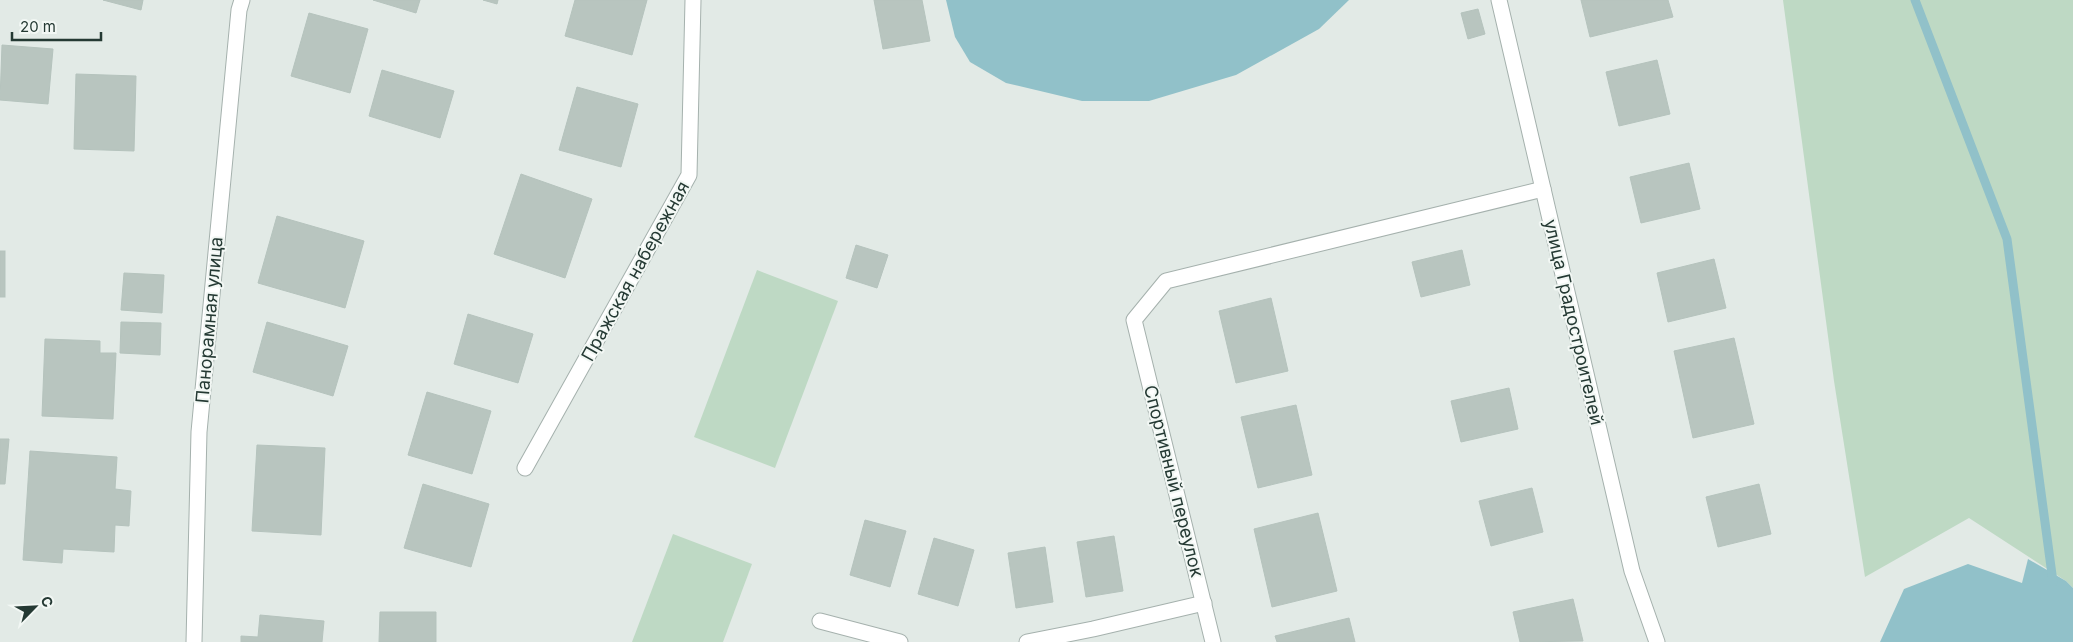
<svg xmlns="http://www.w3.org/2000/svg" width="2073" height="642" font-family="Inter,sans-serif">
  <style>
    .green { fill: #bed9c4 }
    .water { fill: #91c1c9 }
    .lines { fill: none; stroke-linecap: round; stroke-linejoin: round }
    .stream { stroke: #91c1c9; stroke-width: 9 }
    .building { fill: #b8c5bf; stroke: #b5c3bd }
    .minor-casing { stroke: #a5b1ad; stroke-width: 17 }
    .minor { stroke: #fff; stroke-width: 15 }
    .labels { text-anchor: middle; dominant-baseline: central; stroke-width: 4; stroke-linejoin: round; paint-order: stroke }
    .street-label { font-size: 18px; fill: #243933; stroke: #f2f7f4 }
  </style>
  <rect width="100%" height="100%" fill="#e2eae6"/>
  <g class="green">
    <polygon points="1783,0 2073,0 2073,588 2066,581 1969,518 1865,577 1834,381"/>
    <polygon points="757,270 838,301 775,468 694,437"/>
    <polygon points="673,534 752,564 723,642 632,642"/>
  </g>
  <g class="water">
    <polygon points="946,0 1349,0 1319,29 1236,75 1149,101 1082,101 1006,83 970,62 955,37"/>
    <polygon points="2028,559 2066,581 2073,588 2073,642 1880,642 1904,589 1968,564 2022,583"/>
  </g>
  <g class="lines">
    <polyline class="stream" points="1915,0 2007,239 2053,582"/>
  </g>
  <g class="building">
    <polygon points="103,0 143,0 141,10"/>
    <polygon points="373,0 420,0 416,13"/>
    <polygon points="483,0 498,0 497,4"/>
    <polygon points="575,0 647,0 632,55 565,36"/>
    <polygon points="874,0 922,0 930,41 883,49"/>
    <polygon points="1581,0 1668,0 1673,17 1590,37"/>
    <polygon points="1478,9 1485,34 1468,39 1461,13"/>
    <polygon points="309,13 368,29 350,93 291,76"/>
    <polygon points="2,45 53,49 48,104 0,100"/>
    <polygon points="1657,60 1670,114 1619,126 1606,72"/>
    <polygon points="382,70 454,91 440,138 369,116"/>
    <polygon points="76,74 136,76 134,151 74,149"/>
    <polygon points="577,87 638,104 621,167 559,150"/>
    <polygon points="1689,163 1700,209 1641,223 1630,177"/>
    <polygon points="521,174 592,199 565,278 494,254"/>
    <polygon points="277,216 364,241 345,308 258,283"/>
    <polygon points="856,245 888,255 877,288 846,278"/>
    <polygon points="1462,250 1470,285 1421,297 1412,262"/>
    <rect x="0" y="251" width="5" height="46"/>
    <polygon points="1714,259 1726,308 1668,322 1657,273"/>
    <polygon points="124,273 164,275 162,313 121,310"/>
    <polygon points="1271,298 1288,371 1236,383 1219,311"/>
    <polygon points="468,314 533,334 518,383 454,364"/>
    <polygon points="121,322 161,323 160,355 120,353"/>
    <polygon points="267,322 348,346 333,396 253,372"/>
    <polygon points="1734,338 1754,424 1693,438 1674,351"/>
    <polygon points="45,339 100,341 100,353 116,353 113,419 42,416"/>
    <polygon points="1509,388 1518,429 1461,442 1451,401"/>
    <polygon points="427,392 491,411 472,474 408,455"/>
    <polygon points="1296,405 1312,475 1258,488 1241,417"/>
    <polygon points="0,439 9,439 5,484 0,484"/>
    <polygon points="257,445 325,448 321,535 252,531"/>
    <polygon points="30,451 117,457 115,489 131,491 129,526 115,525 114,552 63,549 62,563 23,560"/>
    <polygon points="423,484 489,504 471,567 404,548"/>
    <polygon points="1759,484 1771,534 1718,547 1706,497"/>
    <polygon points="1532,488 1543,532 1491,546 1479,501"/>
    <polygon points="1318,513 1337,591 1272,607 1254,529"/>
    <polygon points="865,520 906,531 890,587 850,575"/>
    <polygon points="1114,536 1123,591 1086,597 1077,542"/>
    <polygon points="934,538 974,550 958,606 918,594"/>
    <polygon points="1045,547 1053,602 1016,608 1008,553"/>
    <polygon points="1573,599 1583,641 1520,642 1513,612"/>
    <polygon points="380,612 436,612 436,642 379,642"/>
    <polygon points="260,615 324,621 322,642 241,642 241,636 258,637"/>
    <polygon points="1349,618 1355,642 1277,642 1275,636"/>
  </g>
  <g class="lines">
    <defs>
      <g id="minor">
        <polyline points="1499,0 1632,571 1657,642"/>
        <polyline points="525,468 689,175 693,0"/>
        <polyline points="820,621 900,642"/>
        <polyline points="194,642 199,432 239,10 242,0"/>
        <polyline points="1027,642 1093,629 1204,603"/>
        <polyline points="1213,642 1134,320 1166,281 1543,189"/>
      </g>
    </defs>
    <use href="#minor" class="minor-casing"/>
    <use href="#minor" class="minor"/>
  </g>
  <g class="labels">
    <g class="street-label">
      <text transform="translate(635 271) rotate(-61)">Пражская набережная</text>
      <text transform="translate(209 320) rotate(-85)">Панорамная улица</text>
      <text transform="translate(1574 322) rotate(77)">улица Градостроителей</text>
      <text transform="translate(1174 481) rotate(76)">Спортивный переулок</text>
    </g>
  </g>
  <g transform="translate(35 607) rotate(66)" stroke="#f2f7f4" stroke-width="4" paint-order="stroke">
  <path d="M0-4L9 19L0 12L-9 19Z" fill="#243933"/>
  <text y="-8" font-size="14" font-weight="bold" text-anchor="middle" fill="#243933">С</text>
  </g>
  <path d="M12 32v8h89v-8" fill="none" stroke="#243933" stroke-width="2.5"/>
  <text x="20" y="32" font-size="15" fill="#243933" stroke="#f2f7f4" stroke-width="4" paint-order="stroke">20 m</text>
</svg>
